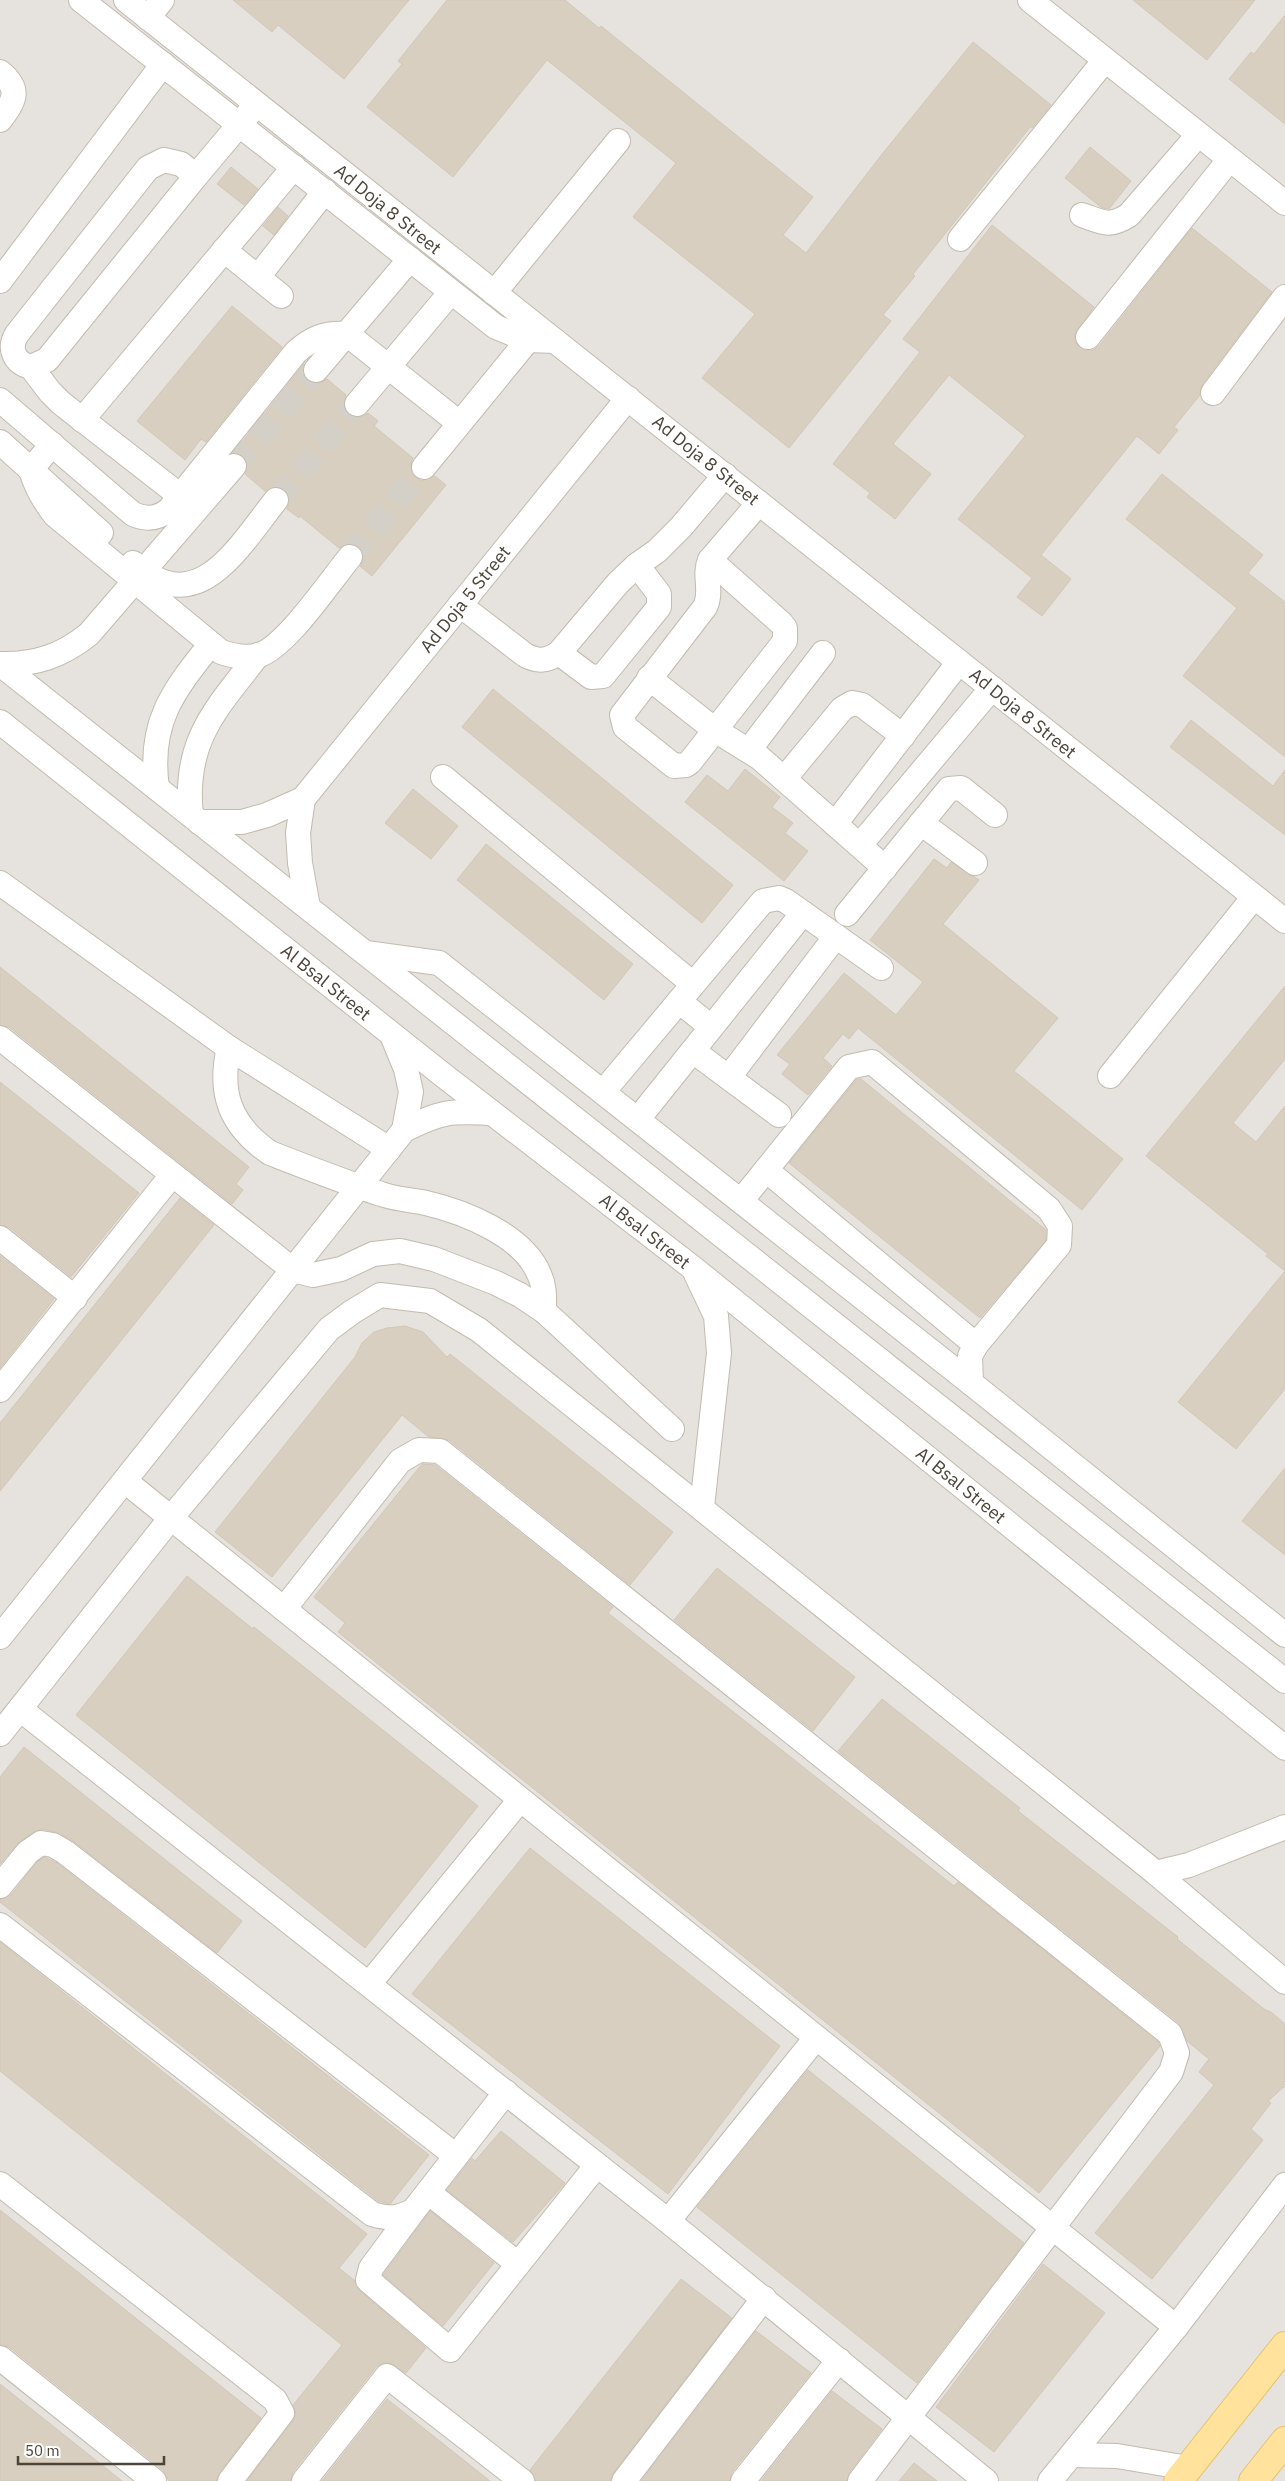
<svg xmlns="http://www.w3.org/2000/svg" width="1285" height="2481" font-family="'IBM Plex Sans',sans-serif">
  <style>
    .industrial { fill: #e6e2dd }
    .building { fill: #d8cfc1; stroke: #d3c7b4 }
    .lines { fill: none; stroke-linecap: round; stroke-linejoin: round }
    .minor-tunnel { stroke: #d4d0c8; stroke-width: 24; stroke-dasharray: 24 12; stroke-linecap: butt }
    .minor-casing { stroke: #c2bbae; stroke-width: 26 }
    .major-casing { stroke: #e6c16a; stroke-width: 30 }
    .minor { stroke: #fff; stroke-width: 24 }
    .major { stroke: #ffe39c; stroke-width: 28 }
    .labels { text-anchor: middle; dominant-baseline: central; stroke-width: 4; stroke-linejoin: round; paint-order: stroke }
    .street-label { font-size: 18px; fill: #4b4439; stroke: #fff }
  </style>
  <rect width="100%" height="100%" fill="#f6f3ec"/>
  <rect class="industrial" x="0" y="0" width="1285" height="2481"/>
  <g class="building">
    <polygon points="233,0 409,0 344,79 278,25 272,32"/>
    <polygon points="447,0 565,0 599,28 601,26 813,197 783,235 806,253 883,153 973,42 1051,105 1032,128 1031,126 913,274 915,276 883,315 891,321 789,448 702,378 755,314 633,217 676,163 547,60 453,177 367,107 402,64 398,61"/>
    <polygon points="1133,0 1255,0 1207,60"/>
    <polygon points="1285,15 1285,124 1229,79 1251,52 1254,54"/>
    <polygon points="1090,147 1131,181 1109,209 1102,208 1065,178"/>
    <polygon points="231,167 258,189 244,205 217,184"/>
    <polygon points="278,207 288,216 274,235 263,226"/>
    <polygon points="992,225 1094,307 1075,334 1075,342 1085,350 1093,350 1099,346 1192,228 1272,292 1202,385 1200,395 1174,427 1178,430 1159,454 1137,436 1041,555 1071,579 1042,616 1017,597 1032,578 958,519 1025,436 949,375 893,444 931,474 895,519 867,497 870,493 833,464 920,352 903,339"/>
    <polygon points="232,306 282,347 206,442 201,439 185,460 137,421"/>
    <polygon points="304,364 303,374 308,381 320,383 327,379 346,395 344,408 349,415 361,417 368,413 378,421 374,426 413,458 410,465 415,477 422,481 435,476 446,485 372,576 360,566 364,559 359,547 352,543 339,548 300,516 299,518 287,509 290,501 285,489 277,486 265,491 245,474 248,468 247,461 243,455 233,453"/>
    <polygon points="1162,474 1263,555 1248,573 1285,602 1285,757 1183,676 1237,608 1126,519"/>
    <polygon points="493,689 733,885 702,923 462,727"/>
    <polygon points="1191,720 1273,786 1285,770 1285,835 1170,747"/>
    <polygon points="745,769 780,797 772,807 793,823 785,833 808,851 784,881 685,802 707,775 728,791"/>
    <polygon points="413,789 458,826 431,859 385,823"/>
    <polygon points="486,844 633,964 604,1000 457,880"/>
    <polygon points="934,859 947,868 951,862 979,880 943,924 1058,1018 1014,1071 1123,1159 1082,1210 858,1028 849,1039 843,1034 823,1058 832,1066 808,1095 782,1074 790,1064 777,1055 844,973 896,1015 923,982 870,940"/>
    <polygon points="0,967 249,1167 236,1184 243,1190 232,1204 9,1027 0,1025"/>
    <polygon points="1285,986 1285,1059 1233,1123 1256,1142 1285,1106 1285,1389 1236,1449 1178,1402 1285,1271 1266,1256 1268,1254 1146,1156"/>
    <polygon points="857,1079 861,1079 1046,1230 1046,1240 980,1318 789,1163"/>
    <polygon points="0,1082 139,1193 71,1277 9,1227 0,1225"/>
    <polygon points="180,1198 214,1225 0,1491 0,1423"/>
    <polygon points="0,1256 54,1299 0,1368"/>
    <polygon points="405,1326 423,1332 447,1357 450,1354 673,1532 630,1585 449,1440 429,1437 402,1415 272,1577 215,1532 355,1357 362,1343 374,1332 387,1328"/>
    <polygon points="422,1464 435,1465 613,1607 608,1613 954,1886 958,1882 1158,2042 1160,2046 1039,2193 338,1632 345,1623 314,1597"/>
    <polygon points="1285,1468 1285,1555 1242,1521"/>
    <polygon points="717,1568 855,1677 813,1731 674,1620"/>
    <polygon points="187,1576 253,1629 254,1627 478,1806 365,1948 76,1715"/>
    <polygon points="882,1699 1020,1808 1018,1811 1178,1937 1177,1939 1264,2009 1271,2012 1285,2024 1285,2086 1268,2101 1271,2103 1251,2129 1263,2140 1152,2279 1095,2233 1214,2085 1199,2072 1209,2059 1187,2041 1179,2023 838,1751"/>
    <polygon points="24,1747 242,1921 217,1953 73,1841 60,1833 43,1829 33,1832 18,1843 0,1864 0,1777"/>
    <polygon points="530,1848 780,2046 668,2194 412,1994"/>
    <polygon points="44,1857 57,1863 429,2155 390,2204 378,2201 0,1902 0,1899 11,1895 37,1862"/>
    <polygon points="0,1942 367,2234 339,2268 355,2281 359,2290 426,2348 406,2373 389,2363 382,2363 376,2367 293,2472 291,2481 247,2481 293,2421 296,2414 293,2405 342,2345 0,2071"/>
    <polygon points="808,2070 1024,2243 917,2383 697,2207"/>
    <polygon points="501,2131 565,2183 513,2242 447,2190 472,2158 475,2161"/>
    <polygon points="0,2210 261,2418 219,2473 217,2481 169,2481 163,2470 9,2347 0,2345"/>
    <polygon points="430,2211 494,2263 443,2326 383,2275"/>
    <polygon points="1043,2264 1105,2313 994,2452 936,2407"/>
    <polygon points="681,2279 732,2318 613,2473 611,2481 535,2481 530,2470"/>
    <polygon points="756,2331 811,2373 732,2472 730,2481 641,2481"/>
    <polygon points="0,2384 122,2481 0,2481"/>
    <polygon points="832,2391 882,2429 849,2473 847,2481 761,2481"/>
    <polygon points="387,2399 490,2481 322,2481"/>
    <polygon points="914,2463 937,2481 899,2481"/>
  </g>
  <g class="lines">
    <g class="minor-tunnel">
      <polyline points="234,466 316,370"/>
      <polyline points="276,500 357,404"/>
      <polyline points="350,557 424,467"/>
    </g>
    <defs>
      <g id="minor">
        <polyline points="81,0 496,327 528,340 555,341"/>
        <polyline points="126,0 1285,921"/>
        <polyline points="1030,0 1285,203"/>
        <polyline points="148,18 162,0"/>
        <path d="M0 72C22 90 14 101 0 120"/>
        <path d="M164 160 181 164 196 176 47 360 31 367C14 363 8 348 17 334L148 168Z"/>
        <polyline points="196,176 249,113"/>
        <path d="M1082 215C1102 222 1109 228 1129 215L1198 135"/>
        <polyline points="960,239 1105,60"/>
        <polyline points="224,250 281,296"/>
        <polyline points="258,277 325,191"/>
        <polyline points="0,281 163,64"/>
        <polyline points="494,293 618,141"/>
        <polyline points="1088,337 1229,160"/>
        <polyline points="31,367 50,392 61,403 192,505"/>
        <polyline points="316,370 410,259"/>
        <polyline points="1213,393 1285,297"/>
        <path d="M0 400 133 514C146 520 157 519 169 510L296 352C312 338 326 332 347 334L459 423"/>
        <polyline points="357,404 451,292"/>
        <polyline points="82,420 294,167"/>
        <polyline points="0,442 101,533"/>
        <path d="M52 444 31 470C36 487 44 501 55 515L221 652C233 656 246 659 259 655 286 647 330 581 350 557"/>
        <polyline points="424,467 528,340"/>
        <path d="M710 560 781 623 785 628V641L690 762 686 765 674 766 625 727 622 715 705 607C713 591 703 576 710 560Z"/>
        <polyline points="710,560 759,503"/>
        <path d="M133 563C198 622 238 547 276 500"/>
        <path d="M460 605 525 655C538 662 547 661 559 653L618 583 637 565 657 551 681 527 725 475"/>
        <polyline points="559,653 591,677 603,676 607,671 659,607 659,594 637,565"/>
        <polyline points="0,664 1285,1681"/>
        <path d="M0 664C35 665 62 656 89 634L234 466"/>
        <polyline points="649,678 715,730 760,758 885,868"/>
        <polyline points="0,722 443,1075 693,1268 1285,1748"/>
        <polyline points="749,750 823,653"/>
        <polyline points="443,777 693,984"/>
        <polyline points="784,779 842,709 852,703 862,705 903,736"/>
        <path d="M157 788C148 724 172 692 210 645"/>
        <polyline points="303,799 298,833 300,863 308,907"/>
        <path d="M191 815C183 741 216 709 258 655"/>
        <polyline points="199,822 242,822 267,815 303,799 628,398"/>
        <polyline points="921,823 975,863"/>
        <polyline points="835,824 959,662"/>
        <polyline points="860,845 992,688"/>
        <polyline points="0,883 229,1048 389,1149"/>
        <polyline points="847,914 949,789 961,788 995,815"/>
        <polyline points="366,953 439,963 971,1383 1285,1635"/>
        <polyline points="679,1001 711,1027"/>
        <polyline points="392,1035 406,1069 411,1092 404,1130"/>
        <polyline points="0,1038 293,1270 313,1275 341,1269 373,1254 400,1251 434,1259 496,1283 520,1295 544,1311 672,1429"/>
        <path d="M229 1048C218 1094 231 1126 270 1153 306 1167 344 1182 381 1194 395 1199 411 1200 426 1203 464 1212 523 1235 539 1274 545 1286 544 1298 544 1311"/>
        <polyline points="693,1051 779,1115"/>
        <polyline points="1110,1076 1254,897"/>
        <polyline points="729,1077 836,936"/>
        <polyline points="603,1092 763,901 779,898 786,901 881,968"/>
        <polyline points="638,1119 803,913"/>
        <polyline points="766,1170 976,1345"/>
        <polyline points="741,1201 849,1067 872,1062 1049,1209 1060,1226 1059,1245 976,1345 970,1356 971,1383"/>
        <polyline points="0,1238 75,1298"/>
        <polyline points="696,1274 716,1316 719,1353 702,1507"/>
        <polyline points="0,1390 172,1175"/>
        <polyline points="125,1481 1176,2327"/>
        <polyline points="284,1609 400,1461 419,1450 440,1451 1170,2034 1177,2053 1171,2072 860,2481"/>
        <path d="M0 1637 404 1130C442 1111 450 1111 492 1113"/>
        <polyline points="20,1709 668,2221 986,2481"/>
        <polyline points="0,1734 170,1519 329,1329 352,1312 380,1295 430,1301 479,1330 1156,1873 1285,1982"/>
        <polyline points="1156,1873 1189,1865 1285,1827"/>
        <polyline points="0,1886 28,1852 41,1843 53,1845 65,1852 456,2156"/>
        <path d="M0 1925 372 2214C389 2219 398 2219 414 2210L506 2092"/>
        <polyline points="369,1984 520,1800"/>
        <polyline points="0,2184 275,2400 282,2413 230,2481"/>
        <polyline points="428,2192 518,2264"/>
        <polyline points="414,2210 371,2268 368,2280 450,2350 597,2165"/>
        <polyline points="668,2221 816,2038"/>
        <polyline points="0,2358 154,2481"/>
        <polyline points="1072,2455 1117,2456 1188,2468"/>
        <polyline points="304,2481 387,2376 522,2481"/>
        <polyline points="624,2481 764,2298"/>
        <polyline points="743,2481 839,2360"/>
        <polyline points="1050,2481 1176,2327 1285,2185"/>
      </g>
      <g id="major">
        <polyline points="1178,2481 1285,2346"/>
        <polyline points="1253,2481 1285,2441"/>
      </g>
    </defs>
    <use href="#minor" class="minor-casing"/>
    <use href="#major" class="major-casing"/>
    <use href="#minor" class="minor"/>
    <use href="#major" class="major"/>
  </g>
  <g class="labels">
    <g class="street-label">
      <text transform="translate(388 209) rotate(39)">Ad Doja 8 Street</text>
      <text transform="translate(706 460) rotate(39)">Ad Doja 8 Street</text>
      <text transform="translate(465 599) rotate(-51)">Ad Doja 5 Street</text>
      <text transform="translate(1023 713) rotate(39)">Ad Doja 8 Street</text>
      <text transform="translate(326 982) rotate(39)">Al Bsal Street</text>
      <text transform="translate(645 1231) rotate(38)">Al Bsal Street</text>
      <text transform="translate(961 1485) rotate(39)">Al Bsal Street</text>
    </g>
  </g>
  <path d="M18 2456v8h146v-8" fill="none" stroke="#4b4439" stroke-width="2.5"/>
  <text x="25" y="2456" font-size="15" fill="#4b4439" stroke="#ffffff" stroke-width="4" paint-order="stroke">50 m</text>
</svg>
